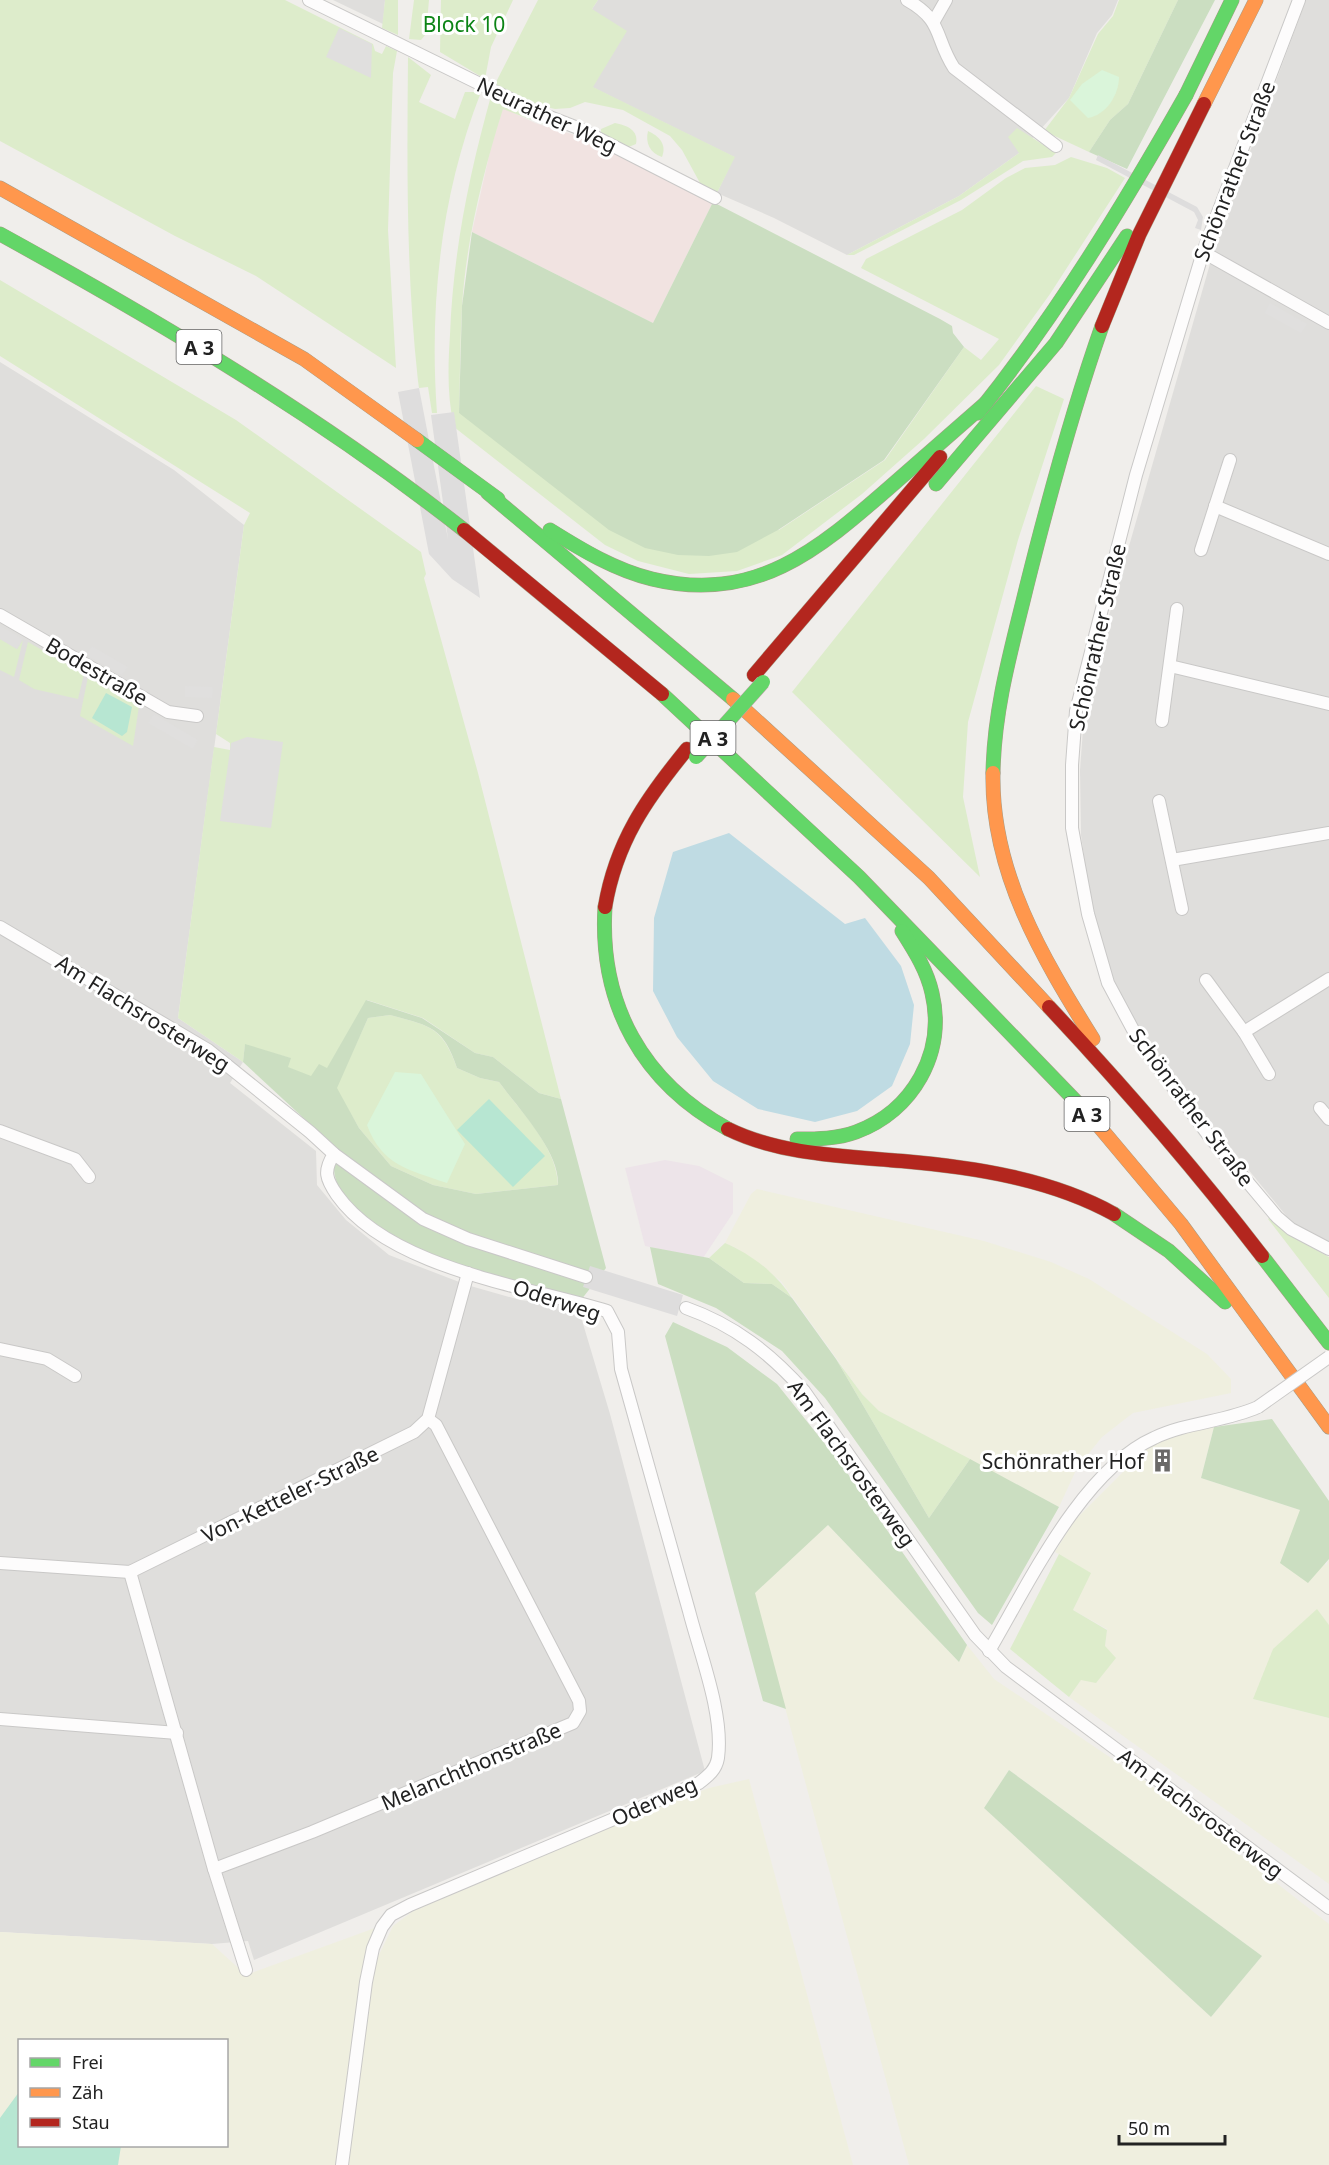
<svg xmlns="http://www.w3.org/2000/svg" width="1329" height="2165" font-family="'Noto Sans',sans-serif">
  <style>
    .residential { fill: #dfdedc }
    .commercial { fill: #f1e3e1 }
    .industrial { fill: #ede4e9 }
    .farmland { fill: #efefdf; fill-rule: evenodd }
    .grass { fill: #ddeccb }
    .forest { fill: #cbdec1; fill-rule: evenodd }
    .park { fill: #daf5da }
    .pitch { fill: #b7e6d2 }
    .parking { fill: #e0dfde }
    .water { fill: #bfdbe3 }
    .pier { fill: #dedddd }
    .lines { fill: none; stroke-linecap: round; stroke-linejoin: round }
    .street-casing { stroke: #c9c8c7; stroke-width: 14 }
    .fast-casing { stroke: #a79c86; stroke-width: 15 }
    .slow-casing { stroke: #a79c86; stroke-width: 15 }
    .jam-casing { stroke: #a79c86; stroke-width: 15 }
    .street { stroke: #fdfcfc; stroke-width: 12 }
    .fast { stroke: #63d668; stroke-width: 14 }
    .slow { stroke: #ff974d; stroke-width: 14 }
    .jam { stroke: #b3261e; stroke-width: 14 }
    .street-bridge-casing { stroke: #c9c8c7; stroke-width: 14; stroke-linecap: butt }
    .fast-bridge-casing { stroke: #c5a2ac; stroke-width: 15; stroke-linecap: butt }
    .street-bridge { stroke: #fdfcfc; stroke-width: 12 }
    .fast-bridge { stroke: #63d668; stroke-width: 14 }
    .labels { text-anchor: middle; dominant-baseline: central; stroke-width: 6; stroke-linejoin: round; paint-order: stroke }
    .shield { fill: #fff; stroke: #646464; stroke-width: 1.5 }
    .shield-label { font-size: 20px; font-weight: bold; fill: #222 }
    .park-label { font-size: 21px; fill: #0c8416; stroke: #fff }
    .street-label { font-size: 21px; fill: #222; stroke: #fff }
    .poi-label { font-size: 21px; fill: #222; stroke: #fff; text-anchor: end }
  </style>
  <rect width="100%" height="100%" fill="#f0eeeb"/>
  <g class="residential">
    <polygon points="333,0 385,0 383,24"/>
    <polygon points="598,0 1118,0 1112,15 1097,33 1069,98 1019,153 959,196 847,255 774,218 717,193 734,157 592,87 592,9"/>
    <polygon points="1306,0 1329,0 1329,1246 1311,1237 1288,1218 1171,1075 1138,1026 1115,986 1091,905 1081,835 1080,770 1084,716 1094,668 1216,243"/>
    <polygon points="0,362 174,470 244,525 178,1018 243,1062 230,1083 316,1151 317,1185 346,1220 389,1255 467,1285 520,1300 578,1307 610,1414 705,1771 254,1960 248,1941 212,1944 0,1932"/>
  </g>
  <polygon class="commercial" points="503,108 535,123 578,136 713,202 653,323 472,232 491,147"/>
  <polygon class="industrial" points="665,1160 699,1166 733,1183 733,1213 703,1258 645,1246 625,1168"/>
  <g class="farmland">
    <polygon points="757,1189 984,1241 1051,1262 1089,1279 1207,1354 1231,1379 1231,1393 1133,1413 1102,1437 1077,1468 1059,1507 879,1411 862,1394 781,1281 736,1248 725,1243 751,1194"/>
    <polygon points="1214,1427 1201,1478 1300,1510 1326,1566 1329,1559 1329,1625 1317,1610 1253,1699 1329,1718 1329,1884 1069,1697 1105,1646 1107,1629 1073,1610 1090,1573 1055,1552 1074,1521 1148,1447 1170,1435"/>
    <path d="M828 1525 959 1662 967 1645 994 1679 1148 1783 1329 1924V2165H909L754 1593ZM1009 1770 1262 1956 1211 2017 984 1808Z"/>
    <polygon points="749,1779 853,2165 348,2165 356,2089 375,1963 393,1926 413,1911 661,1806 709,1788"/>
    <path d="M375 1928 336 2165H0V1932L212 1944 246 1975ZM20 2040H226V2146H20Z"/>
  </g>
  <g class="grass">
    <polygon points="0,0 285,0 373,44 375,51 382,54 386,46 397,51 393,73 388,230 396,368 256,276 175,236 0,141"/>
    <polygon points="385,0 398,0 398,35 382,28"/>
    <polygon points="414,0 429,0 426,34 421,40 409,39"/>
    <polygon points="441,0 513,0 491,47 485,79 440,52"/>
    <polygon points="538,0 598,0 592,9 627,31 593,87 735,157 717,193 700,183 682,150 670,136 623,110 585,102 570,108 555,109 538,105 495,84"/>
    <polygon points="1119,0 1178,0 1128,104 1110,120 1089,152 1044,131 1069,98 1098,34 1113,16"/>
    <path d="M408 57 431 75 419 102 455 119 465 92H481C441 194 429 304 437 413H432L428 387 419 388 418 381C406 272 407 165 408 57Z"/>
    <path d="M491 96 562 128 566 133 503 109C483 172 466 241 462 307 460 342 460 378 459 413L779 530 885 460 964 347 981 360 999 339 861 268 866 259 962 210 1006 178 1025 168 1055 165 1071 157 1107 168 1125 178 1050 294 999 365 924 439 862 494 782 555 737 571 689 574 638 561 605 545 454 427C447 396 448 366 450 335 453 253 469 175 491 96Z"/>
    <path d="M615 123C626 125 639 130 636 144L626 148 601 136V129Z"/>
    <polygon points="1017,128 1056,153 1052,157 1023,161 961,200 854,255 847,255 959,196 1019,153 1008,137"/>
    <path d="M648 131C659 136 667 144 662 157 650 153 645 143 648 131Z"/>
    <polygon points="0,280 236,420 421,552 426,574 424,578 478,773 561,1099 539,1093 493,1057 475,1053 423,1018 367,1000 327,1069 311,1077 287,1067 290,1058 245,1045 243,1062 178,1018 214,747 230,750 230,743 216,734 244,525 250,513 0,356"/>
    <polygon points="1036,386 1064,399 1018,540 968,722 963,797 980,877 792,692"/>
    <polygon points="0,639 17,649 23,640 14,677 0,670"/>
    <polygon points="28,642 84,674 78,699 34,689 19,680"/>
    <polygon points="88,677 139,706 133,746 80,716"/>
    <path d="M390 1015C430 1026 442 1026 457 1068L480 1078 499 1082C521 1112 557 1147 558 1185L476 1194 433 1185 391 1166 359 1128 336 1088 368 1018Z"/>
    <polygon points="1270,1217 1286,1233 1329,1257 1329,1298 1268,1219"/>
    <path d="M725 1243C751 1254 777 1274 792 1298L772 1284 744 1283 709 1258Z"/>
    <polygon points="836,1359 862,1394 879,1411 970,1459 929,1518"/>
    <polygon points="1059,1554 1091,1573 1073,1610 1107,1630 1105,1646 1116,1658 1096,1683 1081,1680 1069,1697 1010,1649"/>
    <polygon points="1317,1609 1329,1625 1329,1718 1253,1699 1273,1649"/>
  </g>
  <g class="forest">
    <polygon points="1178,0 1215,0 1127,169 1089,152 1110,120 1128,104"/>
    <polygon points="713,202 940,319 952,326 953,333 964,347 884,460 778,530 737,552 709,556 678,555 645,548 609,530 459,413 462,306 472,232 653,323"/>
    <path d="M366 1000 422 1018 475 1053 493 1057 539 1093 561 1099 606 1268 581 1300C524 1284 305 1236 337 1149L243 1062 245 1044 291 1058 288 1067 311 1076 319 1064 327 1068ZM390 1015C430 1026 443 1026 457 1068L480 1078 499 1082C519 1109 560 1152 558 1185L476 1194 433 1185 391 1166 359 1128 337 1088 368 1018Z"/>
    <polygon points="650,1247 709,1258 744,1283 772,1284 792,1298 836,1359 929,1518 970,1459 1059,1507 992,1625 978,1613 825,1398 782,1351 716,1308 658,1284"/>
    <polygon points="673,1322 727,1347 777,1384 841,1464 967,1645 959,1662 828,1525 755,1593 786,1709 763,1701 665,1336"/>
    <polygon points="1272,1419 1329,1501 1329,1559 1308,1583 1280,1563 1300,1510 1201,1478 1214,1427"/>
    <polygon points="1009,1770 1262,1956 1211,2017 984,1808"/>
  </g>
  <g class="park">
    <path d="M1102 70 1119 77C1119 95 1106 115 1088 118L1070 100 1082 84Z"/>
    <path d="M395 1072 421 1074 465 1144 447 1183C410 1170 382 1166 367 1125Z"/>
  </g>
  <g class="pitch">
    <polygon points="106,693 132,707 127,732 122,736 92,718"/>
    <polygon points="489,1099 545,1156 513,1187 457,1130"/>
    <polygon points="19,2092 20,2146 121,2146 118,2165 0,2165 0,2118"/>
  </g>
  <g class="parking">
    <polygon points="339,28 372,44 371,78 326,57"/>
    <polygon points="1270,303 1307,324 1301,333 1265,313"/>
    <polygon points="0,626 23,639 17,649 0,639"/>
    <polygon points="92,646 128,667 122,675 86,655"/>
    <polygon points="185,686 213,687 212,698 185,697"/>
    <polygon points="154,714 198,740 193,749 148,723"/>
    <polygon points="247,737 283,742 271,828 220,821 231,743"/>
  </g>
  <polygon class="water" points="729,833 845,924 865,918 901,966 914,1005 910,1044 892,1086 857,1111 815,1122 758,1109 713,1081 677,1037 653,991 654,918 673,852"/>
  <g class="pier">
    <polygon points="1098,155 1197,207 1203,217 1201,230 1195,228 1198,220 1194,212 1096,160"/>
    <polygon points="419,388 448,539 431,415 454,412 480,598 452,579 429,554 398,392"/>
    <polygon points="590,1266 683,1295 677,1316 583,1287"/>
  </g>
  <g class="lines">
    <defs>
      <g id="street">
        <polyline points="309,0 537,112 578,128 715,198"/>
        <path d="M907 0C944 21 934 37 954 68L1056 146"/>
        <polyline points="1299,0 1203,252 1136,475 1076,711 1072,765 1072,828 1088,914 1108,983 1139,1041 1209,1136 1277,1217 1291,1229 1329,1249"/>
        <polyline points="934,21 946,0"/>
        <polyline points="1203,252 1329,323"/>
        <polyline points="1215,506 1329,554"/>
        <polyline points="1201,550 1230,460"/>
        <polyline points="0,615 168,712 197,716"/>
        <polyline points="1170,666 1329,704"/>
        <polyline points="1162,721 1177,609"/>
        <polyline points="1159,801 1182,909"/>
        <polyline points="1172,860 1329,833"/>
        <polyline points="0,927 208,1050 310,1132 334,1154 423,1219 468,1239 586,1277"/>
        <polyline points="1206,980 1244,1032 1269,1074"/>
        <polyline points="1244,1032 1329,979"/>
        <polyline points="1320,1108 1329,1119"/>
        <polyline points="0,1131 75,1159 89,1177"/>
        <path d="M334 1154C323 1171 326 1179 337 1195 389 1268 525 1286 607 1311L618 1332 621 1369C644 1450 666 1531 689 1611 700 1654 724 1714 718 1758 716 1770 708 1776 699 1783L410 1905 391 1915 382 1927 373 1948 366 1982 342 2165"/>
        <path d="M686 1308C734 1325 770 1353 804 1391L975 1635 1006 1667 1329 1908"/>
        <polyline points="0,1349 47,1359 75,1376"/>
        <polyline points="0,1563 130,1572 414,1432 428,1419 468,1273"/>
        <polyline points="130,1572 214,1869 246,1970"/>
        <path d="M989 1651C1028 1585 1082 1470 1154 1438 1187 1422 1225 1422 1258 1407"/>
        <polyline points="0,1719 177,1733"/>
        <polyline points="214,1869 312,1832 573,1723 580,1711 579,1701 436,1425 428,1419"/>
      </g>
      <g id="fast">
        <polyline points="1186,95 1232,0"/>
        <path d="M0 234C162 323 319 416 464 530"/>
        <path d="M978 413C1058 313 1123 206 1186 95"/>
        <polyline points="417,440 498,499"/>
        <polyline points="936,484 1056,343 1127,236"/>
        <polyline points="488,493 733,699"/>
        <path d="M550 530C582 550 615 570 652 579 755 604 818 550 890 487 922 459 954 431 986 403"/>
        <polyline points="662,694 859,877 1092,1118"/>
        <path d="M993 773C994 708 1012 647 1027 585 1049 497 1072 411 1102 326"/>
        <path d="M605 907C599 1005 643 1083 728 1129"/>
        <path d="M797 1139C817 1139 837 1139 856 1132 913 1111 946 1053 932 993 927 970 914 950 902 931"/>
        <polyline points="1114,1214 1169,1251 1225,1302"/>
        <polyline points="1262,1256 1329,1343"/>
      </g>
      <g id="slow">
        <polyline points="1204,104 1256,0"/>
        <polyline points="0,188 304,359 417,440"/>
        <polyline points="733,699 929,878 1049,1007"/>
        <path d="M993 773C991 872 1042 957 1093 1039"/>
        <polyline points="1092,1118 1181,1224 1329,1427"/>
      </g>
      <g id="jam">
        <polyline points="1102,326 1139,235 1204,104"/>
        <polyline points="464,530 662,694"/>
        <polyline points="754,675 940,457"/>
        <path d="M605 907C616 842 646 799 687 749"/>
        <path d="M1049 1007C1124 1087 1195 1169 1262 1256"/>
        <path d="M728 1129C781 1155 845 1156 902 1161 973 1167 1051 1179 1114 1214"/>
      </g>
    </defs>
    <use href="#street" class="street-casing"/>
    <use href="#fast" class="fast-casing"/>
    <use href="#slow" class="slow-casing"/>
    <use href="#jam" class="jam-casing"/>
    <use href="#street" class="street"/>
    <use href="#fast" class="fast"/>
    <use href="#slow" class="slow"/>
    <use href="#jam" class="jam"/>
    <defs>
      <polyline id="street-bridge" points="1258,1407 1329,1357"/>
      <polyline id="fast-bridge" points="696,757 763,682"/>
    </defs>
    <use href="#street-bridge" class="street-bridge-casing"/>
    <use href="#fast-bridge" class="fast-bridge-casing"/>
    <use href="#street-bridge" class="street-bridge"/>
    <use href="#fast-bridge" class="fast-bridge"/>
  </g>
  <defs>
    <symbol id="building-bare" viewBox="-9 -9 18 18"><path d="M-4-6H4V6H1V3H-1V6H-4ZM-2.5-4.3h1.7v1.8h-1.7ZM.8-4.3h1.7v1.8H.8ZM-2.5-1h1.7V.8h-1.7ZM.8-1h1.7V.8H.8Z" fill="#6a6968" stroke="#fff" stroke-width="2.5" paint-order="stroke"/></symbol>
  </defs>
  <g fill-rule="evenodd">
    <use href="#building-bare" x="1146" y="1444" width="33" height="33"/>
  </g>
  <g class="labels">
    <g class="shield">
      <rect x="176.5" y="330" width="45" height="34" rx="4.5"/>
      <rect x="690.5" y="721" width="45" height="34" rx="4.5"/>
      <rect x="1064.5" y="1097" width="45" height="34" rx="4.5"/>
    </g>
    <g class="shield-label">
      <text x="199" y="347">A 3</text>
      <text x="713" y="738">A 3</text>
      <text x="1087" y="1114">A 3</text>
    </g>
    <g class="park-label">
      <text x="464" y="24">Block 10</text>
    </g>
    <g class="street-label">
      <text transform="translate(547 115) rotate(25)">Neurather Weg</text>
      <text transform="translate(1234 171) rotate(-69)">Schönrather Straße</text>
      <text transform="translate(1097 637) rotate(-77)">Schönrather Straße</text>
      <text transform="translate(97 671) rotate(30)">Bodestraße</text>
      <text transform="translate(143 1013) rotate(32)">Am Flachsrosterweg</text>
      <text transform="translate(1192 1107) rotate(53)">Schönrather Straße</text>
      <text transform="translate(557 1300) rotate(18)">Oderweg</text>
      <text transform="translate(852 1463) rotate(54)">Am Flachsrosterweg</text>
      <text transform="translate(290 1494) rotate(-26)">Von-Ketteler-Straße</text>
      <text transform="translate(471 1766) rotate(-23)">Melanchthonstraße</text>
      <text transform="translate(654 1801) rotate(-24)">Oderweg</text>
      <text transform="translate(1201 1813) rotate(37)">Am Flachsrosterweg</text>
    </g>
    <g class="poi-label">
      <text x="1144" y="1461">Schönrather Hof</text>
    </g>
  </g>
  <rect x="18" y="2039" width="210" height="108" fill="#ffffff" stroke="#a7a7a7" stroke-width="1.5"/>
  <rect x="30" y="2058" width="30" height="9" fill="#63d668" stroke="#a7a7a7" stroke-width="1.5"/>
  <text x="72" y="2069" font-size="18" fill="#222222">Frei</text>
  <rect x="30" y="2088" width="30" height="9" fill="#ff974d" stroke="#a7a7a7" stroke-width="1.5"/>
  <text x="72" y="2099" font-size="18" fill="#222222">Zäh</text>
  <rect x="30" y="2118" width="30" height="9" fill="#b3261e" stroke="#a7a7a7" stroke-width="1.5"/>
  <text x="72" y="2129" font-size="18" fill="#222222">Stau</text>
  <path d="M1119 2135v9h106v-9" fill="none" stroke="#222222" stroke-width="3"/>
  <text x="1128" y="2135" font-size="18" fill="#222222" stroke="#ffffff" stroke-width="4.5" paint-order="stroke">50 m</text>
</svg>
